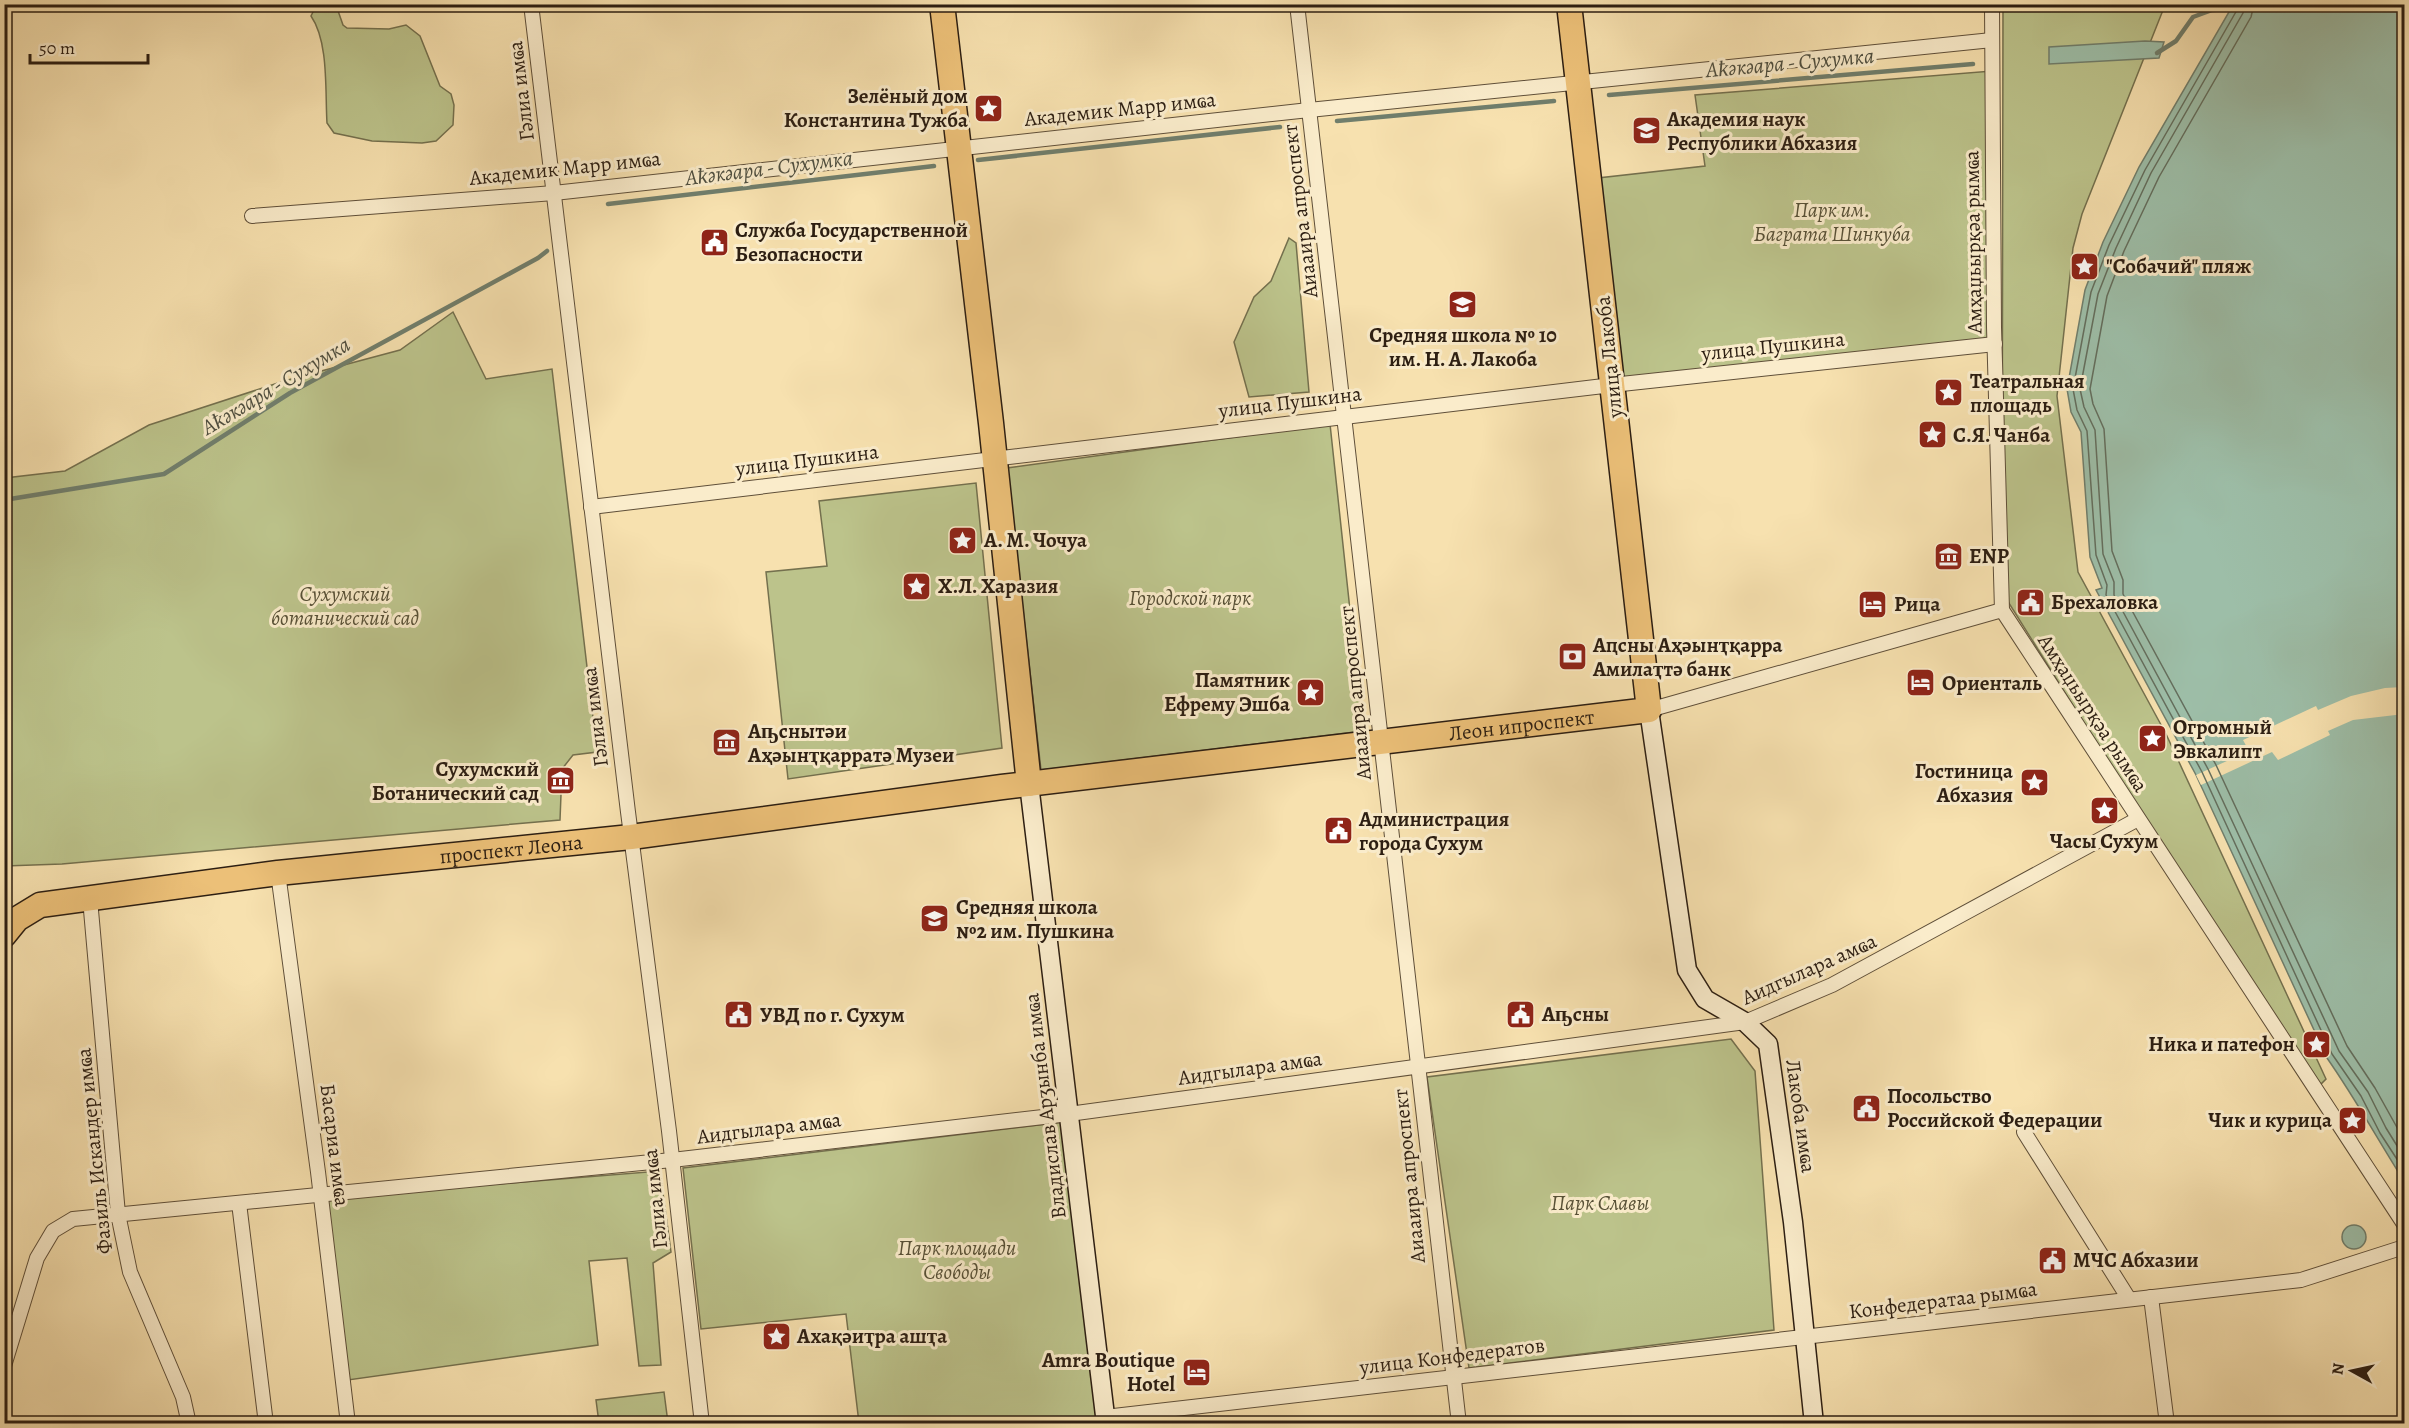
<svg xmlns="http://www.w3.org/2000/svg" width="2409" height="1428" font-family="Alegreya,serif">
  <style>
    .green { fill: #bcc38b; stroke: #74704e; stroke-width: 1.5 }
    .water { fill: #9dbea8; stroke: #707e6c; stroke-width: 1.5 }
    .pier { fill: #f7e1af }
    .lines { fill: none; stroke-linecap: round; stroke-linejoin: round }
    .shore { stroke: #646e5d; stroke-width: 1.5 }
    .stream { stroke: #707e6c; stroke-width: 4.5 }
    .street-casing { stroke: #5f4f39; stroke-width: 16 }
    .secondary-casing { stroke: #2c1e12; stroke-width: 21 }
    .highway-casing { stroke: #2c1e12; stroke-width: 27 }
    .street { stroke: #faeccb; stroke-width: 14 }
    .secondary { stroke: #faeccb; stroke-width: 18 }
    .highway { stroke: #ecc078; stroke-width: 24 }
    .labels { text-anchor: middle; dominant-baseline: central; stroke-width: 6; stroke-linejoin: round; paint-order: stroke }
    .street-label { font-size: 21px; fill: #2c1e12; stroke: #faeccb }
    .poi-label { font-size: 21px; font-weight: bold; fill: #2c1e12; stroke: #faeccb; text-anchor: start }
    .park-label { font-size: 21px; font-style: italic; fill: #575036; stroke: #faeccb }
    .water-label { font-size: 22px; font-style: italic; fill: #4e4e3f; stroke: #faeccb }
  </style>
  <rect width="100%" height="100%" fill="#f7e1af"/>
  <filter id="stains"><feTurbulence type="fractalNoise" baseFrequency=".00333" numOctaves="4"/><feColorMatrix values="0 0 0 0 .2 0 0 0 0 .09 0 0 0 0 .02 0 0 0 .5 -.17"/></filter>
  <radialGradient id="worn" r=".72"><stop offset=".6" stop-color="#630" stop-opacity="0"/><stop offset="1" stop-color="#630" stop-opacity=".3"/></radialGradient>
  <g class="green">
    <path d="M321 5H336L343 25 347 28 389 29 406 25 420 36 440 86 451 94 454 105 453 125 436 141 422 143 372 141 334 133 327 123C325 92 329 42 311 16L314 10Z"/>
    <polygon points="2003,5 2165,5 2082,214 2073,248 2057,396 2078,572 2166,734 2326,1079 2314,1091 2002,592"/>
    <polygon points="1992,71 1995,344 1612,385 1589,179 1705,166 1695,95"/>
    <polygon points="1289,238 1296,243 1309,392 1249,397 1234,342 1254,297 1271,281"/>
    <polygon points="453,312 486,379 552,369 597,752 573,755 562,769 560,820 62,864 5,866 5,478 65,471 149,425 284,381 400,350"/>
    <polygon points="1330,424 1363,731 1041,770 1007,468"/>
    <polygon points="976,483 1002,748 788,779 766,572 827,566 819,501"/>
    <polygon points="1731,1039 1755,1071 1774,1330 1469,1368 1427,1077"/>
    <polygon points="1064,1122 1102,1423 859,1423 846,1314 701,1329 683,1168"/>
    <polygon points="660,1171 671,1252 653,1263 661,1365 639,1366 627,1258 589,1261 598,1345 348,1380 324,1198"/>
    <polygon points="664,1392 668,1423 599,1423 596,1400"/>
  </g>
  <g class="water">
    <path d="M2233 5H2404V1181C2378 1140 2355 1098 2327 1058L2196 775 2096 590 2102 588 2090 557 2081 432 2071 412 2067 389 2085 290 2103 242 2139 167Z"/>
    <polygon points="2145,41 2164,42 2159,58 2049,64 2049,47"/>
    <circle cx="2354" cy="1237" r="12"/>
  </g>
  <polygon class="pier" points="2404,687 2404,714 2353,720 2328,731 2330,735 2278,760 2272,752 2201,785 2196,775 2249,751 2243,740 2316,706 2318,710 2351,696 2385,688"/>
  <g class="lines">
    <g class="shore">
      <polyline points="2237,4 2237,10 2145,170 2109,245 2091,292 2073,389 2077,410 2087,431 2096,555 2107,585 2106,595 2202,772 2332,1054 2361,1096 2380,1133 2404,1170"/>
      <polyline points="2245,4 2243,13 2151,173 2116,248 2098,294 2080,389 2084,407 2095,430 2103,554 2114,582 2114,595 2208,769 2339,1051 2368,1092 2386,1128 2404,1157"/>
      <polyline points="2254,4 2251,17 2159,177 2124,251 2107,296 2090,389 2093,404 2104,429 2112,551 2123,580 2123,594 2216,765 2347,1046 2375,1088 2404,1140"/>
    </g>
    <g class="stream">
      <polyline points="2157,53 2176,41 2193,17 2212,10 2230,9"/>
      <polyline points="1609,95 1973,64"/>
      <polyline points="1337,121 1554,101"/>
      <polyline points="978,160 1280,127"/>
      <polyline points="608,204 934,166"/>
      <polyline points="4,500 164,474 290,393 538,258 547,251"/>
    </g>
    <defs>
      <g id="street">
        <polyline points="531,4 628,812 669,1131 702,1424"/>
        <polyline points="1297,4 1459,1424"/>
        <polyline points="1992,4 1994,327 2002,610 2404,1224"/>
        <polyline points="252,216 554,193 1309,110 1992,40"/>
        <polyline points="591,507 1612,385 1995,344"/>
        <polyline points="1649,710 2002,610"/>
        <polyline points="278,873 318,1172 348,1424"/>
        <polyline points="90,899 118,1214 130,1272 183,1397 189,1424"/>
        <polyline points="2024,1132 2129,1299"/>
        <polyline points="239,1203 266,1424"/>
        <polyline points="2151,1297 2167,1424"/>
        <polyline points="4,1366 37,1258 53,1231 73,1219 672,1160 1069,1114 1745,1022 1832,985 2138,819"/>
        <polyline points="1105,1417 2301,1280 2404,1247"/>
      </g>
      <g id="secondary">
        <polyline points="1649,710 1687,970 1705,999 1745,1022 1768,1044 1793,1222 1814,1424"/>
        <polyline points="1029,784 1106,1424"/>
      </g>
      <g id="highway">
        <polyline points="942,4 991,423 1029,784"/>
        <path id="s1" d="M4 935 17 919 40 905 278 873 631 837 1002 787 1649 710 1569 4"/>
      </g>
    </defs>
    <use href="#street" class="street-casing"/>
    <use href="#secondary" class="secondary-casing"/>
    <use href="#highway" class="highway-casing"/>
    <use href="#street" class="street"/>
    <use href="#secondary" class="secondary"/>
    <use href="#highway" class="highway"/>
  </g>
  <defs>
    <symbol id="sight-square" viewBox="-11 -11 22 22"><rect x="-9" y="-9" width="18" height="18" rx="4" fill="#8f2418" stroke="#faeccb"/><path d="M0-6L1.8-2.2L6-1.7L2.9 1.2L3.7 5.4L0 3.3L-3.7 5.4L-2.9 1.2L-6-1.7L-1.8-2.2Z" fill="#fff"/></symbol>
    <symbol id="university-square" viewBox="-11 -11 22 22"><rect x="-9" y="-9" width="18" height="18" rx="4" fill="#8f2418" stroke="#faeccb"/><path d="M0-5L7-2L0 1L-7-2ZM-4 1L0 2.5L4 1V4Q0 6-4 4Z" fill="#fff"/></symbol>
    <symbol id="civic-square" viewBox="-11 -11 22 22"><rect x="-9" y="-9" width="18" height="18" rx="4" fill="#8f2418" stroke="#faeccb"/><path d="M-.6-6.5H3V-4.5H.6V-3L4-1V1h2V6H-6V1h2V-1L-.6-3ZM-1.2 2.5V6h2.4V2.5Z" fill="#fff"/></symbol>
    <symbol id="school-square" viewBox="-11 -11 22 22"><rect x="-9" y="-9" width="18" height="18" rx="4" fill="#8f2418" stroke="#faeccb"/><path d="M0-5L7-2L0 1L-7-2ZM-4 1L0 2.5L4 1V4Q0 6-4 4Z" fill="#fff"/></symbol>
    <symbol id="museum-square" viewBox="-11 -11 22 22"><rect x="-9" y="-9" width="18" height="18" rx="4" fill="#8f2418" stroke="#faeccb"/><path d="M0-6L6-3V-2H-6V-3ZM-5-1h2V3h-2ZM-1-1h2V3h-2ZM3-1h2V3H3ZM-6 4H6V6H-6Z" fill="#fff"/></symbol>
    <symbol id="hotel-square" viewBox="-11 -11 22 22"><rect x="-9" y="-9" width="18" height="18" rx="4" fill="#8f2418" stroke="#faeccb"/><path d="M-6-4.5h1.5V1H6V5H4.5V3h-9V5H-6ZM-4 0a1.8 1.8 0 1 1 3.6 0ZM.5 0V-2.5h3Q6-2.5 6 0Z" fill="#fff"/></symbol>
    <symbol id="bank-square" viewBox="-11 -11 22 22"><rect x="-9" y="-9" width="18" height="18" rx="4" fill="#8f2418" stroke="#faeccb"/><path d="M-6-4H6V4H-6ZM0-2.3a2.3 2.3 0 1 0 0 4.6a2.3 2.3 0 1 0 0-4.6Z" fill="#fff"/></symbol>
  </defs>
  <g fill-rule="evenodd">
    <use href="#sight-square" x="972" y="92" width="33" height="33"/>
    <use href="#university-square" x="1630" y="114" width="33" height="33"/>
    <use href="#civic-square" x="698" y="226" width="33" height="33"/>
    <use href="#sight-square" x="2068" y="250" width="33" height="33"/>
    <use href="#school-square" x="1446" y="288" width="33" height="33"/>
    <use href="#sight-square" x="1932" y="376" width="33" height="33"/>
    <use href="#sight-square" x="1916" y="418" width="33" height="33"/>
    <use href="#sight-square" x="946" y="524" width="33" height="33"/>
    <use href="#museum-square" x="1932" y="540" width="33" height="33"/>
    <use href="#sight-square" x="900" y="570" width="33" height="33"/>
    <use href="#civic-square" x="2014" y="586" width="33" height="33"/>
    <use href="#hotel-square" x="1856" y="588" width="33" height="33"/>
    <use href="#bank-square" x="1556" y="640" width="33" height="33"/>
    <use href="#hotel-square" x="1904" y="666" width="33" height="33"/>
    <use href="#sight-square" x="1294" y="676" width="33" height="33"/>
    <use href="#sight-square" x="2136" y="722" width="33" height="33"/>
    <use href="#museum-square" x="710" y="726" width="33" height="33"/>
    <use href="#museum-square" x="544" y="764" width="33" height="33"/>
    <use href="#sight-square" x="2018" y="766" width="33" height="33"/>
    <use href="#sight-square" x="2088" y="794" width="33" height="33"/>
    <use href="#civic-square" x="1322" y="814" width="33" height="33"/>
    <use href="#school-square" x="918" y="902" width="33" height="33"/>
    <use href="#civic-square" x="1504" y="998" width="33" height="33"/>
    <use href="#civic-square" x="722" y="998" width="33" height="33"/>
    <use href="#sight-square" x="2300" y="1028" width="33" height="33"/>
    <use href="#civic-square" x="1850" y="1092" width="33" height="33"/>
    <use href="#sight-square" x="2336" y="1104" width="33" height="33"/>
    <use href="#civic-square" x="2036" y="1244" width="33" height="33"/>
    <use href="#sight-square" x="760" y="1320" width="33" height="33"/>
    <use href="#hotel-square" x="1180" y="1356" width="33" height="33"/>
  </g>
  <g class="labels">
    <g class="street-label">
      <text transform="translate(521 91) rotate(-97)">Гәлиа имҩа</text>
      <text transform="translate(1120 109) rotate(-6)">Академик Марр имҩа</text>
      <text transform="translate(565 168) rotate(-6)">Академик Марр имҩа</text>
      <text transform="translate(1300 211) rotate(-97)">Аиааира апроспект</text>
      <text transform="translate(1973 242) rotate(-91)">Амҳаџьырқәа рымҩа</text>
      <text transform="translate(1773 346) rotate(-6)">улица Пушкина</text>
      <text transform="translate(1609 357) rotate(-96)">улица Лакоба</text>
      <text transform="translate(1290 402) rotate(-7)">улица Пушкина</text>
      <text transform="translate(807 460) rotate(-7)">улица Пушкина</text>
      <text transform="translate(1355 693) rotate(-96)">Аиааира апроспект</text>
      <text transform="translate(2093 713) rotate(57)">Амҳаџьырқәа рымҩа</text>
      <text transform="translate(595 717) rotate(-97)">Гәлиа имҩа</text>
      <text stroke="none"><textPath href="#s1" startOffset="1540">Леон ипроспект</textPath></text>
      <text stroke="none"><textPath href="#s1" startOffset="522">проспект Леона</textPath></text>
      <text transform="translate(1809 969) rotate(-24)">Аидгылара амҩа</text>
      <text transform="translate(1250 1068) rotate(-8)">Аидгылара амҩа</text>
      <text transform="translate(1045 1106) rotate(-97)">Владислав Арӡынба имҩа</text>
      <text transform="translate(1801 1116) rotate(82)">Лакоба имҩа</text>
      <text transform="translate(769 1128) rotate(-7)">Аидгылара амҩа</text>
      <text transform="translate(335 1145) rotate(83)">Басариа имҩа</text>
      <text transform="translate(94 1151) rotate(-96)">Фазиль Искандер имҩа</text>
      <text transform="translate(1409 1176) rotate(-96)">Аиааира апроспект</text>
      <text transform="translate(655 1199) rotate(-96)">Гәлиа имҩа</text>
      <text transform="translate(1943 1300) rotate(-7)">Конфедератаа рымҩа</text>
      <text transform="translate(1452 1356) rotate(-7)">улица Конфедератов</text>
    </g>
    <g class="poi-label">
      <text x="968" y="96" text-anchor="end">Зелёный дом<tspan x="968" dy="24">Константина Тужба</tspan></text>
      <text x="1667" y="119">Академия наук<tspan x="1667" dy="24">Республики Абхазия</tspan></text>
      <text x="735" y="230">Служба Государственной<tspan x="735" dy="24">Безопасности</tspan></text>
      <text x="2106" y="266">"Собачий" пляж</text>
      <text x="1463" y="335" text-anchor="middle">Средняя школа № 10<tspan x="1463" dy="24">им. Н. А. Лакоба</tspan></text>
      <text x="1970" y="381">Театральная<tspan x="1970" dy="24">площадь</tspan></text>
      <text x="1953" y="435">С.Я. Чанба</text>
      <text x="984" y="540">А. М. Чочуа</text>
      <text x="1969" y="556">ENP</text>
      <text x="938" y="586">Х.Л. Харазия</text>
      <text x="2051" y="602">Брехаловка</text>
      <text x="1894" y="604">Рица</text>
      <text x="1593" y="645">Аԥсны Аҳәынҭқарра<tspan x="1593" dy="24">Амилаҭтә банк</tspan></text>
      <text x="1290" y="680" text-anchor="end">Памятник<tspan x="1290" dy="24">Ефрему Эшба</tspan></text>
      <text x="1942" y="683">Ориенталь</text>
      <text x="2173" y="727">Огромный<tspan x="2173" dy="24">Эвкалипт</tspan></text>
      <text x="748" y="731">Аҧснытәи<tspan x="748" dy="24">Аҳәынҭқарратә Музеи</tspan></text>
      <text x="539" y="769" text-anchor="end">Сухумский<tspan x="539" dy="24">Ботанический сад</tspan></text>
      <text x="2013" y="771" text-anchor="end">Гостиница<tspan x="2013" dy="24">Абхазия</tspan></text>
      <text x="1359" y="819">Администрация<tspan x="1359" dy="24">города Сухум</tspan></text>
      <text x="2104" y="841" text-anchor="middle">Часы Сухум</text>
      <text x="956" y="907">Средняя школа<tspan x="956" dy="24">№2 им. Пушкина</tspan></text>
      <text x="1542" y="1014">Аҧсны</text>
      <text x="760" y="1015">УВД по г. Сухум</text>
      <text x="2295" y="1044" text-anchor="end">Ника и патефон</text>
      <text x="1887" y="1096">Посольство<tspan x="1887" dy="24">Российской Федерации</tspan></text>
      <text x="2332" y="1120" text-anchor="end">Чик и курица</text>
      <text x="2073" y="1260">МЧС Абхазии</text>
      <text x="797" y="1336">Ахақәиҭра ашҭа</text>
      <text x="1175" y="1360" text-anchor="end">Amra Boutique<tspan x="1175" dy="24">Hotel</tspan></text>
    </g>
    <g class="park-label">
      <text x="1832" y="210">Парк им.<tspan x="1832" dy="24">Баграта Шинкуба</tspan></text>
      <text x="345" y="594">Сухумский<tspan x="345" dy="24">ботанический сад</tspan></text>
      <text x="1190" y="598">Городской парк</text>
      <text x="1600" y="1203">Парк Славы</text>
      <text x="957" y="1248">Парк площади<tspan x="957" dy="24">Свободы</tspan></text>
    </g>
    <g class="water-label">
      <text transform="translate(1790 63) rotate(-5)">Аҟәкәара - Сухумка</text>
      <text transform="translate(769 168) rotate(-7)">Аҟәкәара - Сухумка</text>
      <text transform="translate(276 386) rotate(-31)">Аҟәкәара - Сухумка</text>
    </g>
  </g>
  <rect width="2409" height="1428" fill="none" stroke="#f7e1af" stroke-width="24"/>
  <rect x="6" y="6" width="2397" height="1416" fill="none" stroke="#2c1e12" stroke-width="3"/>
  <rect x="12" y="12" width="2385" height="1404" fill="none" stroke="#2c1e12" stroke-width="1.5"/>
  <g transform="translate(2352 1371) rotate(278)" stroke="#faeccb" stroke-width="4.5" paint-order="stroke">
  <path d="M0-4.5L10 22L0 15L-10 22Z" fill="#2c1e12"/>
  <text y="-9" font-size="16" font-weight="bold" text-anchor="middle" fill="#2c1e12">N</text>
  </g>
  <path d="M30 54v9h118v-9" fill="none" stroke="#2c1e12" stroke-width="3"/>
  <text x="39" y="54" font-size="18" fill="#2c1e12" stroke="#faeccb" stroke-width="4.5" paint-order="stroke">50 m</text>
  <rect width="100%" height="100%" filter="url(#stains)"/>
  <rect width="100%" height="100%" fill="url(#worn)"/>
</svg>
